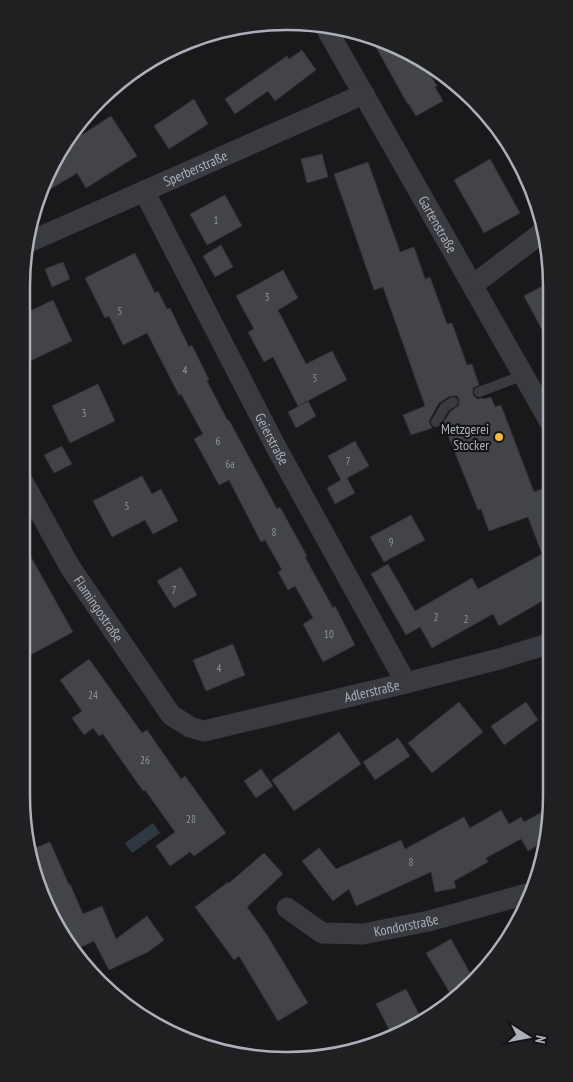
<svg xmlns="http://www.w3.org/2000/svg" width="573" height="1082" font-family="'PT Sans Narrow',sans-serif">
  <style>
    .water { fill: #2e3840 }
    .building { fill: #434448; stroke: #333337 }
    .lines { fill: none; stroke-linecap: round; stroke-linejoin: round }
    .lane { stroke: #3a3b40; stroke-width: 10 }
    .street { stroke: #3a3b40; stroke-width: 21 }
    .poi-dot { fill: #f4b738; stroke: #141416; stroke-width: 2 }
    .labels { text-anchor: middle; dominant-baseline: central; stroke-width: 4.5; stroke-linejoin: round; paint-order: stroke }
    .number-label { font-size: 11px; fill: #91959e }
    .street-label { font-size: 14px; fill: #abb0bb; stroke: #141416 }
    .poi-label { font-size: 14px; fill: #abb0bb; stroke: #141416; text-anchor: end }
    .rim { fill: none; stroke: #abb0bb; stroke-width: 2.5 }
  </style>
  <rect width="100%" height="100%" fill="#19191b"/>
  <polygon class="water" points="153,823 160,833 132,853 125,843"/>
  <g class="building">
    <polygon points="372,40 404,49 422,61 437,86 435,87 443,101 416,116 408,103 407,103"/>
    <polygon points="302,50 316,70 275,101 268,91 235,114 225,99 287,56 289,59"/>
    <polygon points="194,99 208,124 169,149 154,126"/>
    <polygon points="111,116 137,156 86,188 77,173 42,194 49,169 69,143"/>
    <polygon points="322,154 328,177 307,183 301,159"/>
    <polygon points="490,159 520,213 484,233 454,180"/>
    <polygon points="368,162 400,252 414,247 425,279 430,277 447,324 452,323 467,365 472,364 479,385 473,388 473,395 477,399 483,398 484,399 491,397 495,407 501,405 534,492 550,486 551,596 499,626 493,614 432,648 420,627 406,635 371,574 388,564 415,611 472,578 478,589 542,554 528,517 489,531 481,509 478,510 443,423 450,412 459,405 459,399 457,396 450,396 439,403 430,419 429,422 432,428 411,435 403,415 425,406 383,287 374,290 334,174"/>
    <polygon points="225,195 242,226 207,245 190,214"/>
    <polygon points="221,245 233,267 215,277 203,256"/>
    <polygon points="135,253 155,293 158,291 167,309 170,308 189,347 192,345 209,380 207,381 228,421 229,420 277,509 280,507 307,556 305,557 333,608 335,606 355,645 323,662 303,624 313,618 295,586 288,590 278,572 282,570 265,540 261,542 229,480 219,485 194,439 203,434 181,394 179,395 147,333 123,345 109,316 105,318 85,278"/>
    <polygon points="63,262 70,279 52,287 45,269"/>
    <polygon points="283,270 298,298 278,310 306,364 332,351 347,380 298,406 273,357 264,362 248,332 254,329 236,296"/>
    <polygon points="550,282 550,345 524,296"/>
    <polygon points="53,300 72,341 22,365 22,315"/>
    <polygon points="98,384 115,421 70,443 52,406"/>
    <polygon points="308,401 316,416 296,428 288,412"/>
    <polygon points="355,441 369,466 347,478 355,493 335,504 327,488 341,480 328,456"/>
    <polygon points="62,446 72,464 54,473 44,455"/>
    <polygon points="142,476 152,494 161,489 178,521 153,534 145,520 112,537 93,501"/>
    <polygon points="411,515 425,540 384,562 370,537"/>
    <polygon points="22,541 73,632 21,660 21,575"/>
    <polygon points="181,567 197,595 174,608 157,581"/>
    <polygon points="233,644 245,675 206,691 193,660"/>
    <polygon points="89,659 142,733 147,730 181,779 185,776 226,833 194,856 190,852 170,866 156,846 175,832 145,790 143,791 103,734 99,736 93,728 84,735 72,718 82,711 60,680"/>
    <polygon points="459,702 483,732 432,773 408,743"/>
    <polygon points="526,702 538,720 504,745 491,726"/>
    <polygon points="339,732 361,764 294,811 272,780"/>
    <polygon points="398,738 410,756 375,780 363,762"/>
    <polygon points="261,769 273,786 256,798 244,781"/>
    <polygon points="551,807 551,813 542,845 538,845 528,851 521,839 486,858 488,862 454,881 456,888 435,892 431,872 356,906 349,889 333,901 302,861 319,848 336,869 401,840 405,849 464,817 470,828 501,810 509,824 521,817 524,822"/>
    <polygon points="50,842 69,885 70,884 83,914 102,906 116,939 147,916 164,940 148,952 109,970 94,941 73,951 43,896 48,894 32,860 30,850"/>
    <polygon points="264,853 283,874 247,907 267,935 308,1003 278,1021 239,956 234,960 195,907 228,882 229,883"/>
    <polygon points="451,939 475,982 453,998 426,953"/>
    <polygon points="406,989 422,1020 404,1034 393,1037 376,1004"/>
  </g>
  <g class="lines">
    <g class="lane">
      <polyline points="479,392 524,375"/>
      <polyline points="436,422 445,407 453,402"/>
    </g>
    <g class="street">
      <path id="s1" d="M326 28 550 422"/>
      <path id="s2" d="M144 191 276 447 406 683"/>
      <path id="s3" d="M29 242 364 94"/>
      <polyline points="473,285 544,231"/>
      <path id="s4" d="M22 480 70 567 171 715 190 727 204 731 406 683 499 659 551 643"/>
      <path id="s5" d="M287 908 322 933 363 934 429 921 530 893"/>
    </g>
  </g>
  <circle class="poi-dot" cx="499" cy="437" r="5"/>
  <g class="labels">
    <g class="number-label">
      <text x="216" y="220">1</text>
      <text x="267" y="297">3</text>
      <text x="120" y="311">5</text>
      <text x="185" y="370">4</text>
      <text x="315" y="378">5</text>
      <text x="84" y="413">3</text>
      <text x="218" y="441">6</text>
      <text x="348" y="461">7</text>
      <text x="230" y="464">6a</text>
      <text x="127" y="506">5</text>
      <text x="274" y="532">8</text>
      <text x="391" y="542">9</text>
      <text x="174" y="590">7</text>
      <text x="436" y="617">2</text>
      <text x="466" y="619">2</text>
      <text x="329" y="634">10</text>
      <text x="219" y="668">4</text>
      <text x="93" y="695">24</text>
      <text x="145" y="760">26</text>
      <text x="191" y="819">28</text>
      <text x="411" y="862">8</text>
    </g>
    <g class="street-label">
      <text stroke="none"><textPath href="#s3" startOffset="182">Sperberstraße</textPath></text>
      <text stroke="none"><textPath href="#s1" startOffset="226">Gartenstraße</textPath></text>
      <text stroke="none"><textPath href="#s2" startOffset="279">Geierstraße</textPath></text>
      <text stroke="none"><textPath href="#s4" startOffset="150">Flamingostraße</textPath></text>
      <text stroke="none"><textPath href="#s4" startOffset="488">Adlerstraße</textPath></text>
      <text stroke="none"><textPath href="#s5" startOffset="128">Kondorstraße</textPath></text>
    </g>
    <g class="poi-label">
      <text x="489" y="429">Metzgerei<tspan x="489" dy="16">Stocker</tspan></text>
    </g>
  </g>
  <path d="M0 0H573V1082H0ZM286 30H287A256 256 0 0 1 543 286V796A256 256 0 0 1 287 1052H286A256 256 0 0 1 30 796V286A256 256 0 0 1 286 30Z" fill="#202023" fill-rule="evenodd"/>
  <path class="rim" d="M286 30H287A256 256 0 0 1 543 286V796A256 256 0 0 1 287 1052H286A256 256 0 0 1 30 796V286A256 256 0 0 1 286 30Z"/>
  <g transform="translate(528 1037) rotate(101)" stroke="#141416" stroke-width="4" paint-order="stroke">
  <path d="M0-4L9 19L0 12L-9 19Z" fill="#abb0bb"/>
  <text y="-8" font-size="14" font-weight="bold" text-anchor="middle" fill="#abb0bb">N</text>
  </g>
</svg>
